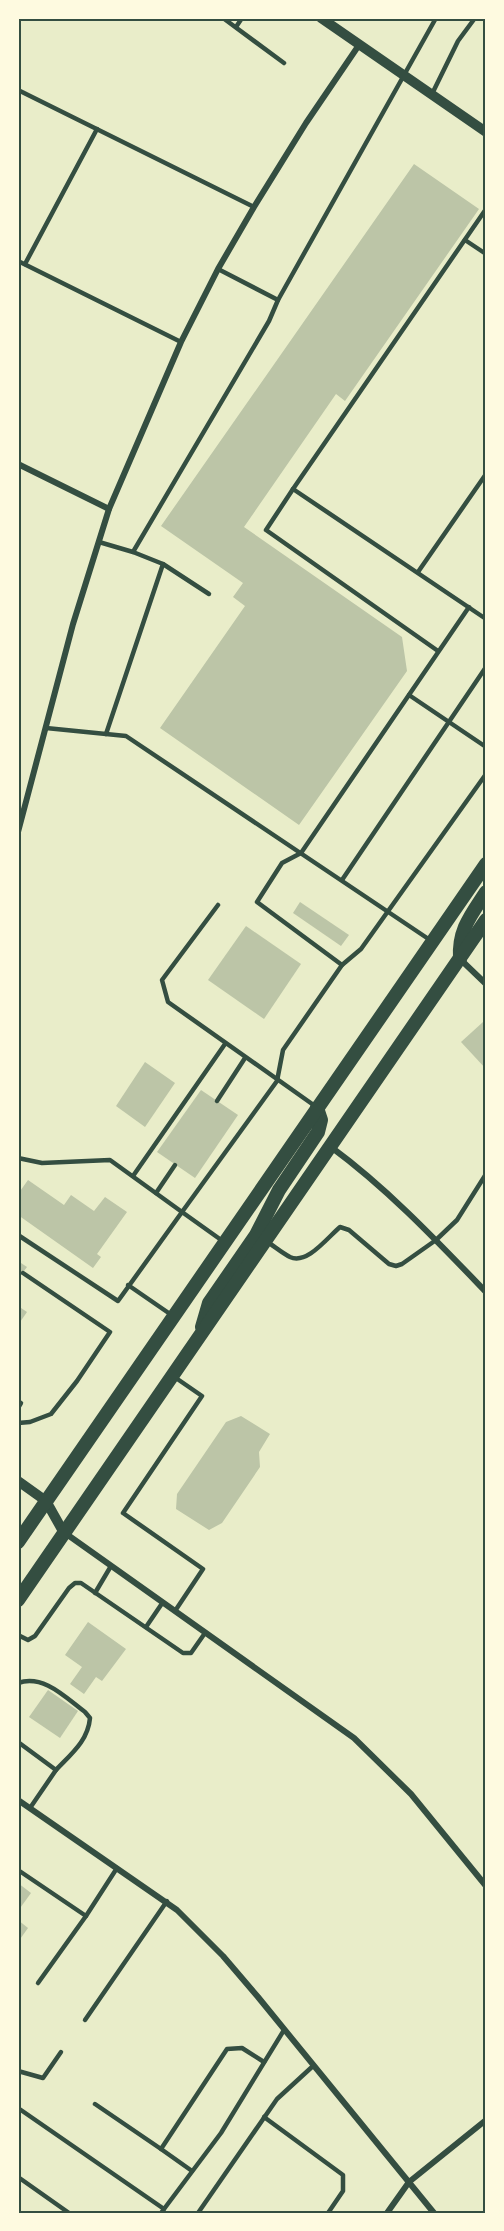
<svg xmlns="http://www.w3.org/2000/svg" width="504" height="2231" font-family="Literata,serif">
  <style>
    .building { fill: #bcc5a7 }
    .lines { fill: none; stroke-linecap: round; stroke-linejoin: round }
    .service { stroke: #344e41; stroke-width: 4.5 }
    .minor { stroke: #344e41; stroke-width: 6 }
    .tertiary { stroke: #344e41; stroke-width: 10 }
    .primary { stroke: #344e41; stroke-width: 14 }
    .neatline { fill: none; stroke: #344e41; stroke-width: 2 }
  </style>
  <rect width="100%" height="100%" fill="#e9edc9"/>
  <g class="building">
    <polygon points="414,164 479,209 345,401 336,394 244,527 402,637 407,671 299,825 160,728 245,606 233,597 243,583 161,526"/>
    <polygon points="300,902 349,935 341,946 293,913"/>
    <polygon points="246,926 301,964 264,1019 208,980"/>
    <polygon points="483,1022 486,1025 486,1069 461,1042"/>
    <polygon points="145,1062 175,1083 145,1127 116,1106"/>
    <polygon points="201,1090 238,1115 195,1178 157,1152"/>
    <polygon points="28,1180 64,1205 71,1195 94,1211 105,1197 127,1212 97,1254 101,1257 93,1268 18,1215 20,1212 18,1211 18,1194"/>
    <polygon points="18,1261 27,1267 18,1279"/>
    <polygon points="18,1306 27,1312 18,1325"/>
    <polygon points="241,1416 270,1434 259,1452 260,1467 222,1523 209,1530 176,1509 177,1494 226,1422"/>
    <polygon points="88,1622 126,1649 102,1681 96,1677 84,1694 70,1684 82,1667 65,1655"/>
    <polygon points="48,1690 78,1711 60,1738 29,1717"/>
    <polygon points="18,1883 31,1893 18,1911"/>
    <polygon points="18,1920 28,1928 18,1942"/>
  </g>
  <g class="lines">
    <g class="service">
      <polyline points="223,18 284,63"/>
      <polyline points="236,27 242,18"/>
      <polyline points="18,90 254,207"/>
      <polyline points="432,94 458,41 475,18"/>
      <polyline points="486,209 293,489 486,619"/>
      <polyline points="465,240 486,254"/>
      <polyline points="18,261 181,342"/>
      <polyline points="25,264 97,129"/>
      <polyline points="218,269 278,300"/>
      <polyline points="293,489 266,530 438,651"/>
      <polyline points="99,542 133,552"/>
      <polyline points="163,564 209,594"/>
      <polyline points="418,572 486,474"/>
      <polyline points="409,695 486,747"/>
      <polyline points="46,728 126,736 430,940"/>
      <polyline points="106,734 163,564 133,552 269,321 278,300 436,18"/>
      <polyline points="342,880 486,667"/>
      <polyline points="218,905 162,980 168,1002 315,1106"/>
      <polyline points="342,965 257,902 282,863 301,853 469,607"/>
      <polyline points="217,1101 245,1058"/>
      <polyline points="18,1158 42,1163 110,1160 182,1212 277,1081 283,1050 342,965 361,949 486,774"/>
      <polyline points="133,1176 225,1044"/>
      <polyline points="156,1193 175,1165"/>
      <polyline points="18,1235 118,1301 182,1212 224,1242"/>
      <path d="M266 1241C274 1246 282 1253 290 1257 307 1265 327 1238 340 1227L349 1230 389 1264 396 1266 402 1264 436 1240 457 1220 486 1174"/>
      <polyline points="128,1285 173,1316"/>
      <polyline points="173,1376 202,1396 123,1513 203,1569 175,1611"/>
      <polyline points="18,1401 21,1403 18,1408"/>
      <polyline points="18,1423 30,1422 51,1414 77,1381 110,1332 23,1273"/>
      <polyline points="95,1593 111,1566"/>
      <polyline points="146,1627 163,1602"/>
      <polyline points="18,1635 28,1640 35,1636 69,1588 75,1583 81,1583 183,1653 191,1653 205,1633"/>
      <path d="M18 1683C44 1674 66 1698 85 1712L90 1718C88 1741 71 1754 56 1770"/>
      <polyline points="18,1742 56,1770 30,1808"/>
      <polyline points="18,1870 86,1916 38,1983"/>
      <polyline points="86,1916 117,1868"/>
      <polyline points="85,2020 167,1901"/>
      <polyline points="18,2071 43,2078 61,2052"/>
      <polyline points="95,2104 161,2149 227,2049 242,2048 264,2062"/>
      <polyline points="18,2108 164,2209"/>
      <polyline points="264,2117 343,2175 343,2191 328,2213"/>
      <polyline points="161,2149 192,2171"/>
      <polyline points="18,2177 69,2213"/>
      <polyline points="161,2213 221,2133 284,2030"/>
      <polyline points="198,2213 277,2099 313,2066"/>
    </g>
    <g class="minor">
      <polyline points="18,464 109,509"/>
      <polyline points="18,832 73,624 109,509 181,342 218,269 254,207 306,123 359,45"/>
      <polyline points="460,959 486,984"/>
      <path d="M331 1147C388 1189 437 1241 486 1292"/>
      <polyline points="65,1533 354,1738 411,1794 486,1886"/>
      <polyline points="18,1800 177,1910 223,1956 258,1997 434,2213"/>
      <polyline points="387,2213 409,2182 486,2120"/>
    </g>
    <g class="tertiary">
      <polyline points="321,18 486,132"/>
      <polyline points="18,1481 46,1501 64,1533"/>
    </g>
    <g class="primary">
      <path d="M460 959C458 930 471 915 486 892"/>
      <polyline points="202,1327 209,1303 256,1235 279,1190 318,1132 321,1120 317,1108"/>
      <polyline points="18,1542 486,864"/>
      <polyline points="18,1600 486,920"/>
    </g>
  </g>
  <rect width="504" height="2231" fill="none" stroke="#fefae0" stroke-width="39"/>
  <rect x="20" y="20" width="464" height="2192" class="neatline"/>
</svg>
